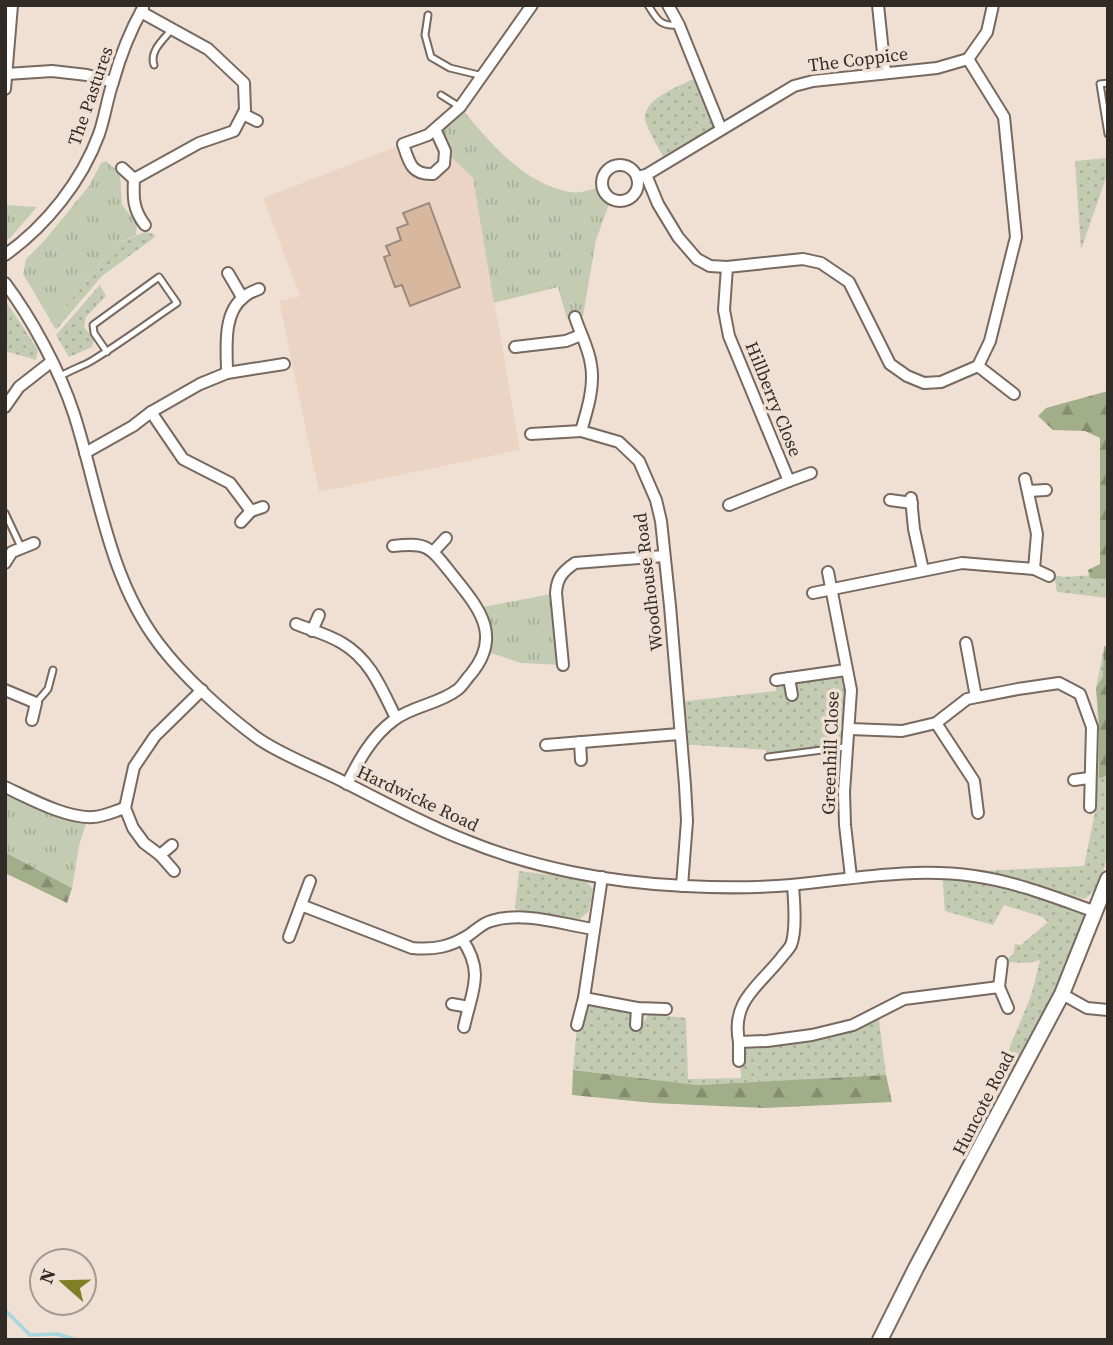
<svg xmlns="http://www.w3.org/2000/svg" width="1113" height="1345" font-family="'Source Serif 4',serif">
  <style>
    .built { fill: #ebd4c4 }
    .grass { fill: url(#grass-dots) }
    .forest { fill: url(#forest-firs) }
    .park { fill: url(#park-tufts) }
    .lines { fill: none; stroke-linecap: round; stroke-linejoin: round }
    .stream { stroke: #a6d6de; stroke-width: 3.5 }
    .building { fill: #d8b79f; stroke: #998b80; stroke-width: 2 }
    .service-casing { stroke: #77695f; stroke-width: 9 }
    .minor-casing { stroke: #77695f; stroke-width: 14 }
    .tertiary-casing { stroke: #77695f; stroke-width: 18 }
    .service { stroke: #fff; stroke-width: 5 }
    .minor { stroke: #fff; stroke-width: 10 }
    .tertiary { stroke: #fff; stroke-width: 14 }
    .labels { text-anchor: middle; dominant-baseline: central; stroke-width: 7; stroke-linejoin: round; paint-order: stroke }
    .street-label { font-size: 18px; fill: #312b27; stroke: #f0e0d4 }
  </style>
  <defs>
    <pattern id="grass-dots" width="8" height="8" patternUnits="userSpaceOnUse" patternTransform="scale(1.75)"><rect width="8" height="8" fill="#c3ccb2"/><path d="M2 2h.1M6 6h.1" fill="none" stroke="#a8af99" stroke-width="1.8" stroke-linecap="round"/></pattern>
    <pattern id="forest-firs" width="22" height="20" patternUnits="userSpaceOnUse" patternTransform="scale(1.75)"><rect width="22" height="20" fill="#a2ad8a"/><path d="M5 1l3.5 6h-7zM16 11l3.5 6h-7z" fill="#858d71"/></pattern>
    <pattern id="park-tufts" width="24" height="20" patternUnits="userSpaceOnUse" patternTransform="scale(1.75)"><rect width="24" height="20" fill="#c3ccb2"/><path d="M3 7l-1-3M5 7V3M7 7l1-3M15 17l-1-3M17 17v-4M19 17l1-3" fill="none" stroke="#a8af99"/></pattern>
  </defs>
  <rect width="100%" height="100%" fill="#f0e0d4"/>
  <polygon class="built" points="403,144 411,168 433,174 445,151 473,178 520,450 319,492 279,301 300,296 263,198"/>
  <g class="grass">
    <path d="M700 76 721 129 666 162C660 150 651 136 646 123 638 99 683 85 700 76Z"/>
    <polygon points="1108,158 1108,172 1081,250 1075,161"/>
    <polygon points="145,232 154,234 155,237 102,276 56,330 52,323 116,244"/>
    <polygon points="100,285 106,296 86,317 84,327 94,340 92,347 69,357 56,335"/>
    <polygon points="5,300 38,350 36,360 5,351"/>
    <polygon points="1108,574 1108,598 1057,592 1054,575 1064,577"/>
    <path d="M1108 645V851L1100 886 1085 899 1048 892 1096 912 1020 1073 1002 1076C1006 1051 1017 1031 1026 1008 1033 993 1036 976 1040 960L1028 963 1002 962 1013 955 1015 944 1021 945 1048 922 1042 917 1004 905 993 925 945 911 942 873 1084 866 1096 807 1094 779 1099 737 1096 688 1104 647Z"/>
    <polygon points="846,670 845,747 768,757 766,750 680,744 678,702 776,691 776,680"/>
    <polygon points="519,871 584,879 593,889 589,911 580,919 561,919 515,909"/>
    <polygon points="584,998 637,1008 636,1025 641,1025 649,1014 686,1018 688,1079 741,1078 739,1042 813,1035 878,1012 886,1075 697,1085 573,1070 577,1025"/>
  </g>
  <g class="forest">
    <polygon points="1108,391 1108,579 1090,578 1088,570 1100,564 1100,438 1085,431 1053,430 1038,416 1046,408"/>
    <polygon points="1108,645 1108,775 1099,779 1099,722 1096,688 1103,677 1104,647"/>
    <polygon points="5,852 72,888 67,903 5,873"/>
    <polygon points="573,1070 697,1085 886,1075 892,1102 764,1108 653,1103 572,1095"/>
  </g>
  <g class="park">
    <path d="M460 107C489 141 523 184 570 192 582 194 591 188 602 188L611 199 596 240 583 316 567 319 558 287 494 303 473 178 445 151 435 130Z"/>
    <polygon points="106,161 120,173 122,205 137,224 136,235 116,244 52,323 23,274 26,259 44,241 89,186 101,163"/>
    <polygon points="5,205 37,207 10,238 5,240"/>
    <polygon points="556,593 563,665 521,663 485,651 478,608"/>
    <polygon points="5,787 88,817 79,846 72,888 5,852"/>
  </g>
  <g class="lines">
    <polyline class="stream" points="5,1310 30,1335 57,1334 77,1340"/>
  </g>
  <polygon class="building" points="429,203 460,287 410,306 402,285 395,287 384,257 390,255 386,246 401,240 397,228 408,224 403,213"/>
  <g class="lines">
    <defs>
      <g id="service">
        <path d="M648 5C657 20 661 27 679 25"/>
        <polyline points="428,15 425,35 431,57 450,68 483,76"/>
        <path d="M154 65C149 51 164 39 173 28"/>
        <polyline points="441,95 460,107"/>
        <polyline points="1108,134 1100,84 1108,83"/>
        <path d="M58 378C69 370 82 367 93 360 122 342 149 322 177 303L159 277 93 325 94 333 107 352"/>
        <polyline points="5,513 21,547"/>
        <polyline points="36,703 48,689 53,670"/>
        <polyline points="768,757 845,747"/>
      </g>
      <g id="minor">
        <polyline points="668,5 679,25 721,129"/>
        <polyline points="878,5 885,72"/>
        <path d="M141 12 208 49 244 83 245 110 234 131 199 143 134 179C133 197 133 210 145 225"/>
        <polyline points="968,59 987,32 993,5"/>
        <polyline points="7,74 52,71 87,75 113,82"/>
        <polyline points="5,89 12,5"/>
        <polyline points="243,114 257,121"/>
        <path d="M435 129 445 151 444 164 433 174C411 175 409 162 403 144L428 135 460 107 532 5"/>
        <circle cx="620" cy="183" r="18"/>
        <polyline points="122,168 134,179"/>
        <polyline points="646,175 658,204 678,237 697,259 710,266 727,267 803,259 821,263 849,282 890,364 907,376 924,383 941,382 978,366 990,341 1016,237 1004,117 968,59"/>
        <polyline points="637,177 646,175 794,86 813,81 937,68 968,59"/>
        <path d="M5 255C46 226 82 181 99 134 105 117 107 99 113 82 120 57 130 31 143 8"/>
        <polyline points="727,267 724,310 729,336 789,481 729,505"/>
        <polyline points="228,273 242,297"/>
        <path d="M5 283C32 319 60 371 74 414 99 492 108 577 159 644 182 675 225 714 256 737 279 754 317 768 344 782 384 802 423 824 465 840 533 868 612 883 685 886 721 888 756 888 791 885 852 879 913 867 974 876 1017 882 1056 898 1096 912"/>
        <path d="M575 317C580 333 589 348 591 365 595 386 587 411 581 431L619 442 639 461 656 500 661 521 670 606 685 785 687 821 682 886"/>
        <polyline points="515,347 566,341 581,335"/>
        <polyline points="978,366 1014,394"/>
        <path d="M227 373C227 350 222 313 244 297 248 293 254 291 259 289"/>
        <polyline points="5,407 19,387 51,362"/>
        <polyline points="151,412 183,459 230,483 251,511 263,507"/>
        <polyline points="531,434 581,431"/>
        <polyline points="85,453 133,426 151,412 200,384 227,373 284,364"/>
        <polyline points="789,481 811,473"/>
        <polyline points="1028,491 1046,490"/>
        <polyline points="911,498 914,529 923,570"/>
        <polyline points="890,500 912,503"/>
        <polyline points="241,522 251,511"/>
        <polyline points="434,551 446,538"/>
        <polyline points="5,563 12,552 34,543"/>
        <polyline points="1034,569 1049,576"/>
        <polyline points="828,572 851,690 844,792 845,825 851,877"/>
        <polyline points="813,593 962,563 1034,569 1037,534 1025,479"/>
        <path d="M296 624C311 630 329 635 342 643 371 660 382 690 396 718"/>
        <polyline points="312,631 319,615"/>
        <polyline points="966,643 976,697"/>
        <path d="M563 665 556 593C557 578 562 572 575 563L664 556"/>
        <polyline points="789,678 792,695"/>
        <polyline points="776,680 846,670"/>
        <polyline points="5,690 36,703 32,720"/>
        <polyline points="936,723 974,781 978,813"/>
        <polyline points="850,729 902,731 936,723 967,699 1018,689 1059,683 1080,694 1092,727 1090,807"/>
        <polyline points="580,742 581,760"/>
        <polyline points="546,745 679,734"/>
        <polyline points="1074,780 1089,778"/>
        <path d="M347 784C359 760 372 736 394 720 412 706 439 704 457 690 462 687 466 679 471 674 504 634 477 606 450 572 430 547 427 542 393 546"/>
        <path d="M5 787C29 798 67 819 93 817 103 817 115 811 125 808"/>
        <polyline points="160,855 172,845"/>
        <polyline points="174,871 160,855 144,843 133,828 125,808 134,767 155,736 202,690"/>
        <polyline points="602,877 584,998 637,1008 666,1009"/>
        <path d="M793 885C794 901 797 930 791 945 789 949 784 954 781 958 758 987 731 1001 739 1042L767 1041 812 1035 853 1025 904 999 999 987 1008 1008"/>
        <path d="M301 905 412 948C434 950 450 947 469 935 476 930 483 923 491 921 523 911 561 924 593 929"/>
        <polyline points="289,937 310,881"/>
        <path d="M462 939C485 973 472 990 464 1027"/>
        <polyline points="999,987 1002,962"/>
        <polyline points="1062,994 1087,1008 1108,1010"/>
        <polyline points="452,1004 469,1007"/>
        <polyline points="577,1025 584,998"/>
        <polyline points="636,1025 637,1008"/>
        <polyline points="739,1061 739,1042"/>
      </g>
      <polyline id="tertiary" points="880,1340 916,1268 1062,994 1108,879"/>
    </defs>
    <use href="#service" class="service-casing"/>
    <use href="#minor" class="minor-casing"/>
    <use href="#tertiary" class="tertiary-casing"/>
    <use href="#service" class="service"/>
    <use href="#minor" class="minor"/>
    <use href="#tertiary" class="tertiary"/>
  </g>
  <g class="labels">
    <g class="street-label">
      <text transform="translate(858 59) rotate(-7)">The Coppice</text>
      <text transform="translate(90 96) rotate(-71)">The Pastures</text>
      <text transform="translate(774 399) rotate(68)">Hillberry Close</text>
      <text transform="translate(648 582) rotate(-97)">Woodhouse Road</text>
      <text transform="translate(830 753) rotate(-88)">Greenhill Close</text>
      <text transform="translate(418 798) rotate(25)">Hardwicke Road</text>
      <text transform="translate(983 1103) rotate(-63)">Huncote Road</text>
    </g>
  </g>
  <rect width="1113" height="1345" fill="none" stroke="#312b27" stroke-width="14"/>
  <g transform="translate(63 1282) rotate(290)"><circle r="33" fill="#f0e0d4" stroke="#a4988f" stroke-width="2"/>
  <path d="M0-5L12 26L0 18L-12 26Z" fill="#807f28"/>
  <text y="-10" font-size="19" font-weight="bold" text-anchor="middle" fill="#312b27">N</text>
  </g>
</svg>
